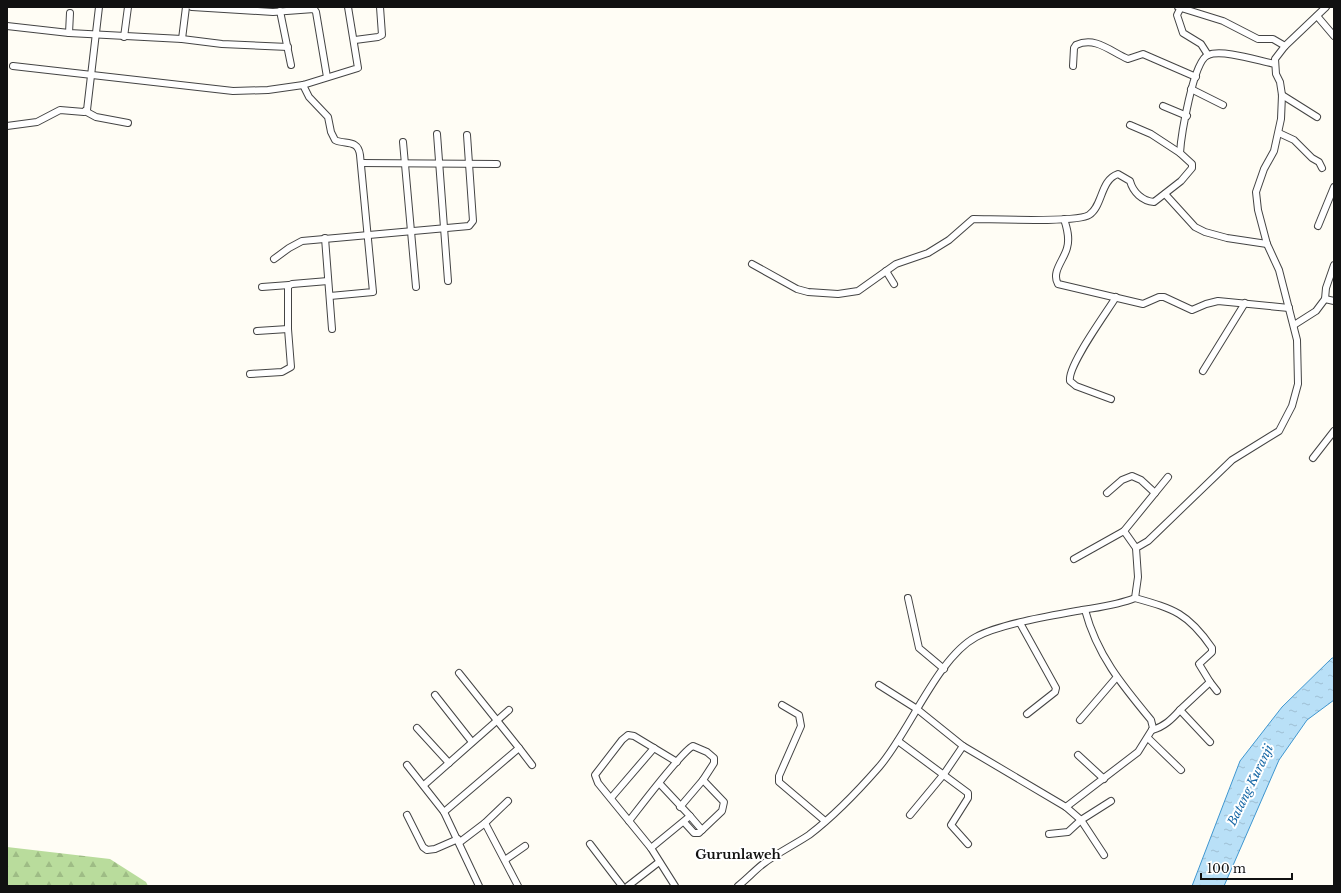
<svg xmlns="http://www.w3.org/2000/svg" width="1341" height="893" font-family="'Libre Baskerville',serif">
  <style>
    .forest { fill: url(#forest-firs) }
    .water { fill: url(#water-ripples); stroke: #3f96cf }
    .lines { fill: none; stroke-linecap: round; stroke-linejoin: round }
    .street-casing { stroke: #444; stroke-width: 8 }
    .street { stroke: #fff; stroke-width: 6 }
    .labels { text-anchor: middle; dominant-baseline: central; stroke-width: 4; stroke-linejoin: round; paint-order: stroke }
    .water-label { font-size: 12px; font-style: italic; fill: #1768a6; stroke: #fff }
    .quarter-label { font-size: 13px; font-weight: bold; fill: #111; stroke: #fff }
  </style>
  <defs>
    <pattern id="forest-firs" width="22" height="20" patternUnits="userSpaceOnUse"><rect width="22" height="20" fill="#b9dc9c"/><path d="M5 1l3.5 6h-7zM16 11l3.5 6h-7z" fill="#9ebc85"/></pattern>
    <pattern id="water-ripples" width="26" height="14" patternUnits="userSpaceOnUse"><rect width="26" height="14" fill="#b9e0f7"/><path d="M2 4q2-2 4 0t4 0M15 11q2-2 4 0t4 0" fill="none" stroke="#9ebfd3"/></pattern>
  </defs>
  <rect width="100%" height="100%" fill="#fffdf5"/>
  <polygon class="forest" points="7,847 110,859 146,882 148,886 7,886"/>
  <polygon class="water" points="1332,658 1334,658 1334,700 1307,720 1279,760 1224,886 1192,886 1240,761 1282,707"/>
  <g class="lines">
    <defs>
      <g id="street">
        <polyline points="192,7 273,12 314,9 316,12 327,77"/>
        <polyline points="1178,7 1223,21 1258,39 1273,39 1285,46"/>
        <polyline points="1181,7 1177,15 1183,33 1201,44 1208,55"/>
        <polyline points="280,11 291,65"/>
        <polyline points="1317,16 1334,36"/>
        <polyline points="7,26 69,33 182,39 222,44 288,47"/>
        <polyline points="69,33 70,13"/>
        <polyline points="124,37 128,7"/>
        <polyline points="182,39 186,7"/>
        <polyline points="355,40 378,37 382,35 380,7"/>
        <polyline points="13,66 233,91 268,90 303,85 358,68 348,7"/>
        <path d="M1073 66 1074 48 1076 45C1096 36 1111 52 1128 59L1143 54 1196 77"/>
        <path d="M303 85 309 97 328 117 331 132 335 140C345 145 358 139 360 155L373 292 330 296"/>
        <polyline points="1191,89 1223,105"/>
        <polyline points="1282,95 1317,117"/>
        <polyline points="1163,106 1187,116"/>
        <polyline points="85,111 96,117 128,123"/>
        <polyline points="1130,125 1151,134 1180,153"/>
        <polyline points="7,126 37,122 60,110 84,112 87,110 99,7"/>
        <polyline points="1279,133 1294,140 1312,158 1319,162 1322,168"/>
        <polyline points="437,134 448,281"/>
        <polyline points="403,142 416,287"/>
        <polyline points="361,163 497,164"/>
        <polyline points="1165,194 1195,227 1205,232 1227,238 1267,244"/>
        <path d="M1064 219C1067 228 1070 238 1067 248 1064 260 1051 272 1058 284L1143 304 1159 297H1164L1192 310 1206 304 1218 301 1289 308"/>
        <polyline points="1318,226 1334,187"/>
        <polyline points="325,238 332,329"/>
        <polyline points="274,259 289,248 302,241 469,226 473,221 467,135"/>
        <path d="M752 264 797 289 808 292 838 294 858 291 896 264 928 253 949 240 973 219C992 219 1077 223 1089 215 1103 206 1100 180 1118 174L1130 181C1133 192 1142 201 1154 202L1181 181 1192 168V164L1180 153C1181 137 1193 61 1208 55 1223 49 1259 61 1275 64"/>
        <polyline points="886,271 894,284"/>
        <polyline points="262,287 289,285"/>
        <polyline points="1325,299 1334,301"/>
        <polyline points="1294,325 1316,311 1325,299 1326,288 1334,265"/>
        <polyline points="257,331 288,329"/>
        <polyline points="1203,371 1245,303"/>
        <polyline points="250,374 282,372 291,367 288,329 288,286 292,284 328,281"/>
        <path d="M1111 399 1076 386 1070 381C1067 366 1107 312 1116 297"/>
        <polyline points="1313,458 1334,431"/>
        <polyline points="1107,493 1122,480 1132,476 1141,480 1155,493"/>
        <polyline points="1124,531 1168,477"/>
        <polyline points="1074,559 1124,531 1136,548"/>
        <polyline points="908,598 919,648 944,669"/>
        <path d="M1135 598C1174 609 1188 613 1212 648V652L1199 664 1210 682 1180 710 1210 742"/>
        <polyline points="1020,623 1056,688 1055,692 1027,714"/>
        <polyline points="1210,682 1217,691"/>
        <polyline points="879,685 917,709 963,746 1066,807 1081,820 1104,855"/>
        <polyline points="435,695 472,742"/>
        <polyline points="782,705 799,715 801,726 779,776 779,782 825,821"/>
        <polyline points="1080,720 1116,678"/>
        <polyline points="417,728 449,763"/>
        <path d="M1152 730C1164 727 1172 719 1180 710"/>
        <polyline points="1148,738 1181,770"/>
        <polyline points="898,741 968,793 968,798 951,825 968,844"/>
        <polyline points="519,748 532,765"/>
        <polyline points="1078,755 1104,779"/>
        <polyline points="407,765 444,812 479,886"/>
        <polyline points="424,785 509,710"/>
        <polyline points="611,798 654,748"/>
        <polyline points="680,807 703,780 724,802 722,811 702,830 690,816"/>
        <path d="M1066 807 1138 752 1153 728 1151 720C1122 685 1097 655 1085 610"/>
        <polyline points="444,812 519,748 459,673"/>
        <polyline points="407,815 423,847 427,850 435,849 458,839"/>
        <polyline points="910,815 944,774 963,746"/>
        <path d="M629 821C640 807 682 751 693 746L707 752 714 758V763L703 780"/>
        <polyline points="684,822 694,833 699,833 702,830"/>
        <polyline points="485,823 518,886"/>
        <polyline points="1049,834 1068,832 1081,820 1111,801"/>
        <polyline points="460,842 485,823 508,801"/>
        <polyline points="590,844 622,886"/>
        <polyline points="651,848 690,816 660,784"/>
        <polyline points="505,860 525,846"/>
        <polyline points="628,886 659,862"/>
        <polyline points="675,886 651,848 598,783 595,775 622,740 628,735 634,736 677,762"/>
        <path d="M738 886C747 879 754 871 763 864 777 853 794 845 809 835 834 816 858 791 879 767 909 733 937 658 976 637 1000 624 1054 615 1082 610 1100 607 1118 605 1135 598L1138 577 1136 548 1148 541 1232 460 1279 431 1292 406 1298 384 1297 340 1279 270 1267 244 1258 210 1256 192 1264 169 1274 151 1281 119 1282 95 1280 82 1276 74 1275 59 1285 46 1326 7"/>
      </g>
    </defs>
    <use href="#street" class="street-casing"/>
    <use href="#street" class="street"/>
  </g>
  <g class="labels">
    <g class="water-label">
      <text transform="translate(1250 785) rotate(-64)">Batang Kuranji</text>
    </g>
    <g class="quarter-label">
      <text x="738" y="854">Gurunlaweh</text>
    </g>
  </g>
  <rect width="1341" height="893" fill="none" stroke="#111111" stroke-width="16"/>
  <path d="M1201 873v6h91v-6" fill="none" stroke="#111111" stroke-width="2"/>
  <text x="1207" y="873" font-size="12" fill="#111111" stroke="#ffffff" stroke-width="3" paint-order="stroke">100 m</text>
</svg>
